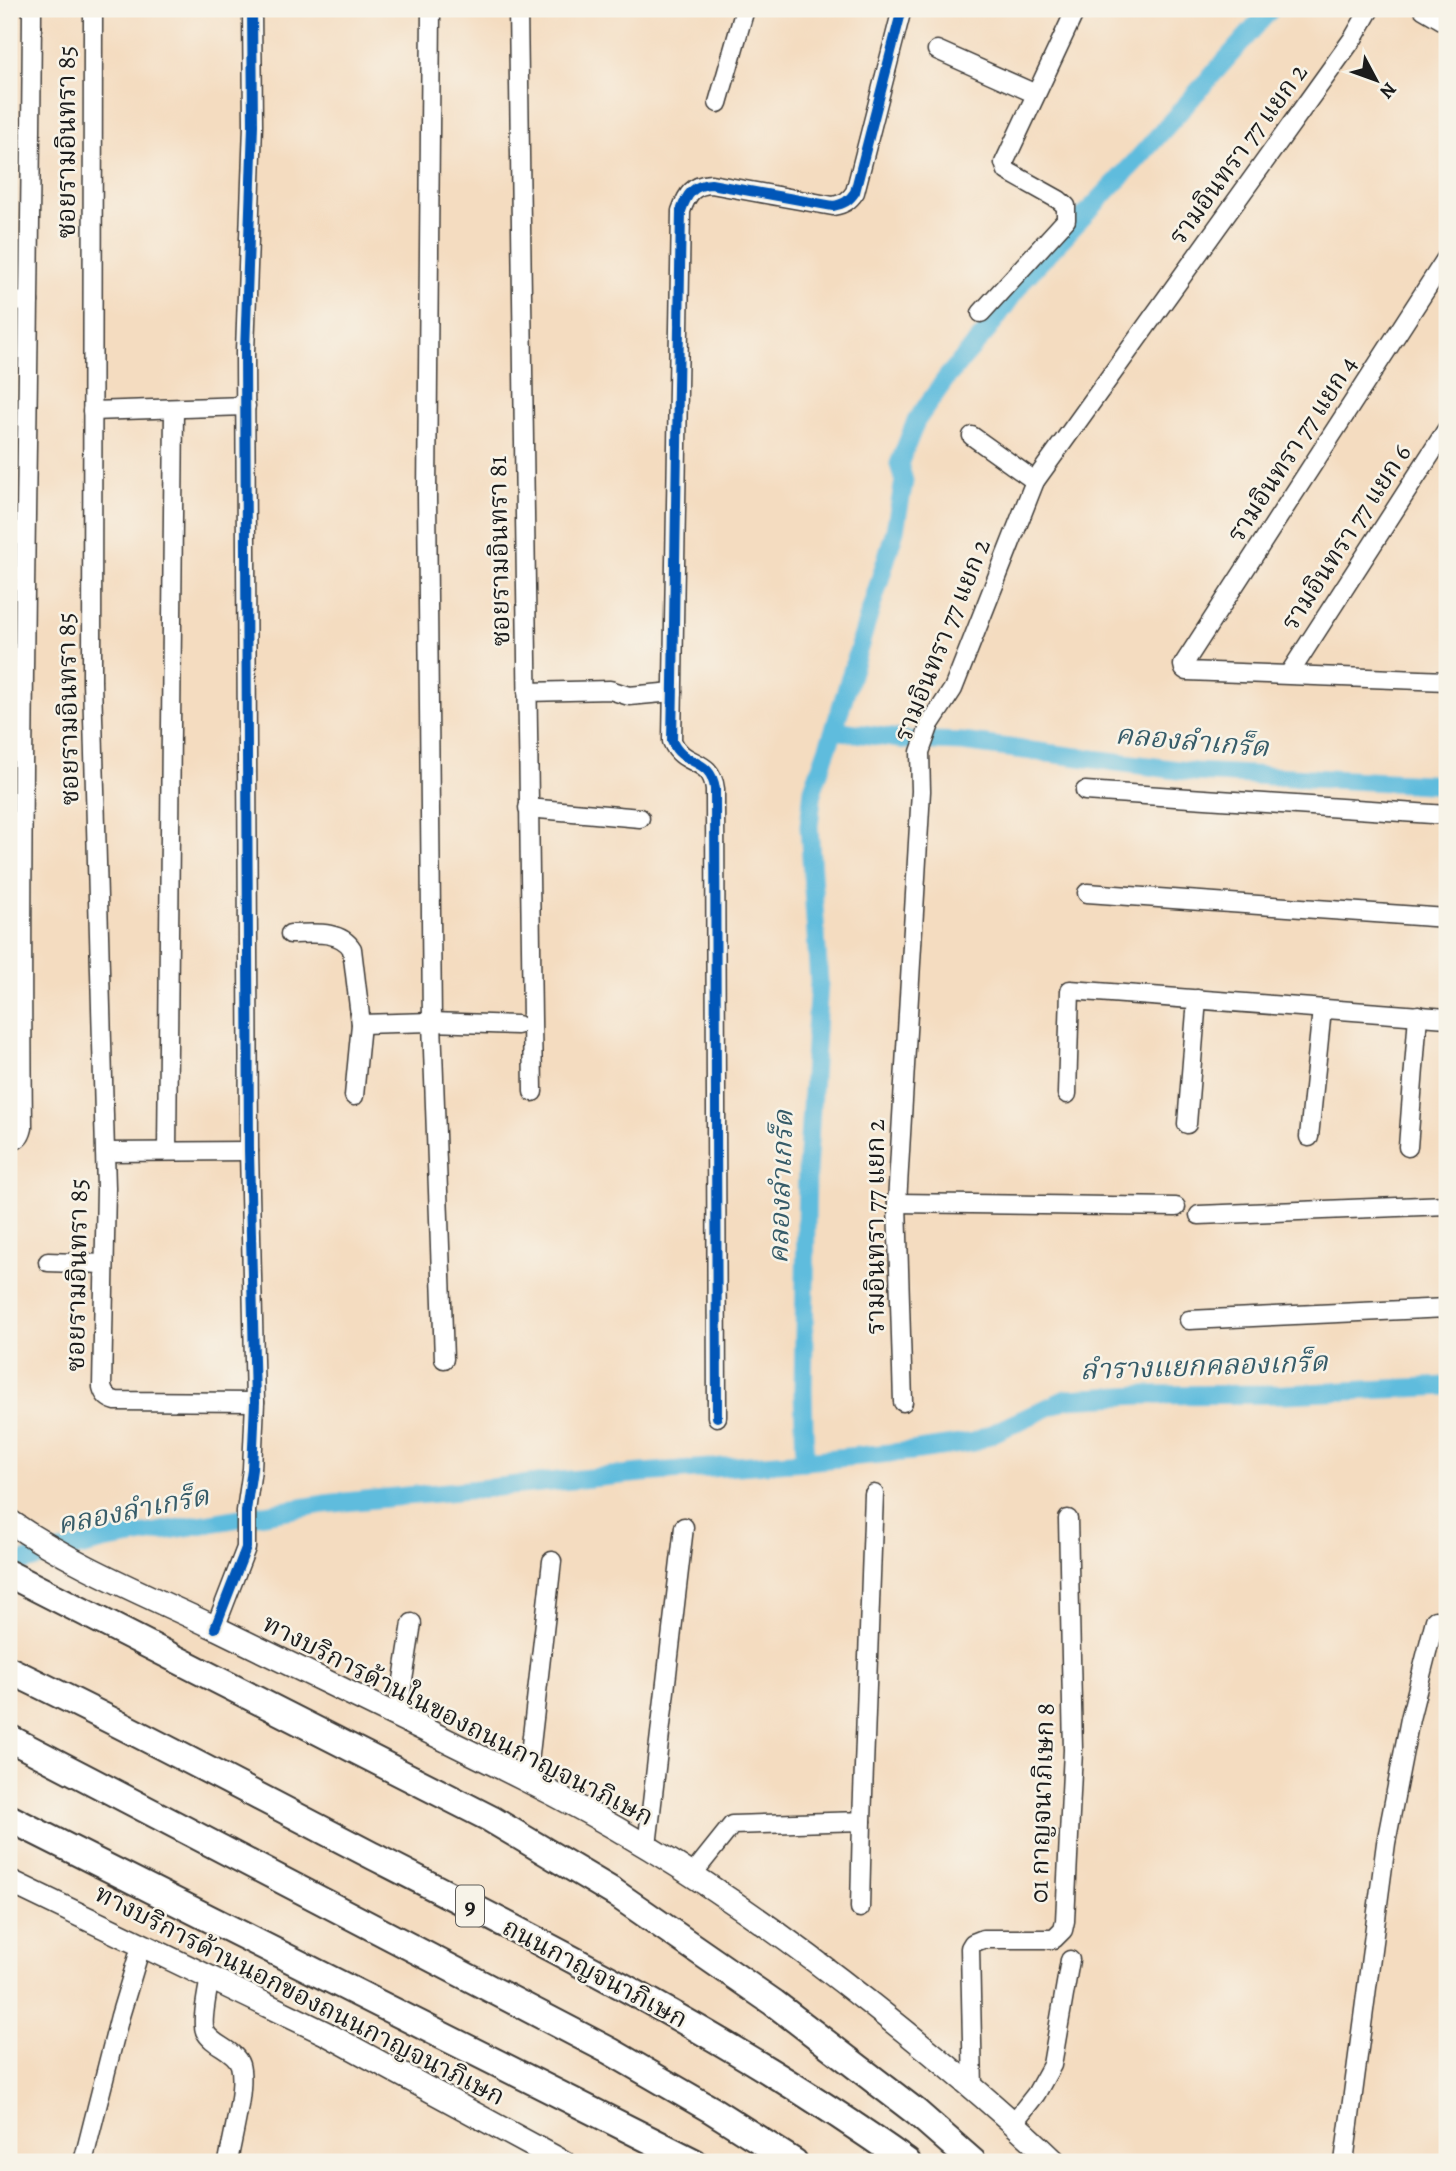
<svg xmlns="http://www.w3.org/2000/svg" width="1456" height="2171" font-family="Alegreya,'Noto Serif Thai',serif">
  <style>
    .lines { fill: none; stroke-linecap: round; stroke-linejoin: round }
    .canal { stroke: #5fbcdd; stroke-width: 19 }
    .minor-casing { stroke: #3c3935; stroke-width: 21 }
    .major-casing { stroke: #3c3935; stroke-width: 26 }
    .highway-casing { stroke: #3c3935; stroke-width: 30 }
    .minor { stroke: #fff; stroke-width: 18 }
    .major { stroke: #fff; stroke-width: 23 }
    .highway { stroke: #fff; stroke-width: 26 }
    .cycleway-casing { stroke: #f7f3e8; stroke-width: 15 }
    .cycleway { stroke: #0057b8; stroke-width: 10 }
    .labels { text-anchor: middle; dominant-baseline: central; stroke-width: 5; stroke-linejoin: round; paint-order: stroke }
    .shield { fill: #f7f3e8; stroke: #5e5c59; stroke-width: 2 }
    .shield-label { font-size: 24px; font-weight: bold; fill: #1c1c1c }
    .street-label { font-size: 26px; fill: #1c1c1c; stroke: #f7f3e8 }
    .water-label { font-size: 28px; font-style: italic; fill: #375c69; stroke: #f7f3e8 }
  </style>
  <rect width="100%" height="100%" fill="#f7f3e8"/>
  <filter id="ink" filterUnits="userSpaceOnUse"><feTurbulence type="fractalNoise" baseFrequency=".0143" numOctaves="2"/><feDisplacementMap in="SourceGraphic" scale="14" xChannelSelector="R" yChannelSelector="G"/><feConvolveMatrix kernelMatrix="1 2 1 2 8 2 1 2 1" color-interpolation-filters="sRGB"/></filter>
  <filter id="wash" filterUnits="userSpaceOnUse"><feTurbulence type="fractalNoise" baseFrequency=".00686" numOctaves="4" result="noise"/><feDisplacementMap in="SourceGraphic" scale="28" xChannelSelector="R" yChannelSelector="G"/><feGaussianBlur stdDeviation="1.57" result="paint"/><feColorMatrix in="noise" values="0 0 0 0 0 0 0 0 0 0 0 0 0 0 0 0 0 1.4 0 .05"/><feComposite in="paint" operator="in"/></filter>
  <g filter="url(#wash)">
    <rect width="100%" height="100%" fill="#f4dcc0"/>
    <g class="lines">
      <g class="canal">
        <polyline points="834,730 895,530 904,481 899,464 916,421 947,377 988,330 1024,279 1134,163 1271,9"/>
        <polyline points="805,1461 912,1451 974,1442 1066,1399 1141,1395 1286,1394 1447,1386"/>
        <polyline points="9,1565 103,1541 324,1504 642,1473 805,1461 803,1391 807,1171 819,982 809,826 813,789 834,730 906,740 962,742 1194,772 1447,785"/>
      </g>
    </g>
  </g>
  <g filter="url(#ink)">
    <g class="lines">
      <defs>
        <g id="minor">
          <path d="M93 9 92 681 106 1188 102 1387C104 1395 108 1399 116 1401L255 1402"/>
          <polyline points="431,9 427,495 432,1022 444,1359"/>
          <polyline points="518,9 533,1092"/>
          <polyline points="1423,9 1447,23"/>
          <polyline points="937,50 1036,94"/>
          <polyline points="718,103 745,9"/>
          <polyline points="1447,257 1183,665 1184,669 1187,671 1447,681"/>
          <polyline points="9,301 29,302"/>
          <polyline points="981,313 1066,220 1066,206 1059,200 1007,171 1004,163 1076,9"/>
          <polyline points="92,411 246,406"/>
          <polyline points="972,436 1035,481"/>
          <polyline points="1289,674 1447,429"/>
          <polyline points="527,692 610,690 629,696 673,692"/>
          <polyline points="1085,791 1447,815"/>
          <polyline points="528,808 640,818"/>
          <polyline points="1087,893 1447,918"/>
          <path d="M290 934C311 934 340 929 352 949L361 1024 354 1096"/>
          <polyline points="361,1024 432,1022 517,1025"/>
          <polyline points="1067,1094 1070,990 1447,1018"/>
          <polyline points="1187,1124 1197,999"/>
          <polyline points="1309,1137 1322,1009"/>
          <path d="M9 1141C18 1141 21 1137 23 1128 19 755 30 382 32 9"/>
          <polyline points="1408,1147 1418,1015"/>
          <polyline points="167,1151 174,409"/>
          <polyline points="105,1152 249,1151"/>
          <polyline points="897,1203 1176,1207"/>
          <polyline points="1199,1215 1447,1205"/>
          <polyline points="48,1262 104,1264"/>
          <polyline points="1189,1320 1447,1308"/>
          <polyline points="903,1402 897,1203 921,791 920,752 930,724 953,689 1035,481 1354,37 1370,9"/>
          <path d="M717 1417 715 789C711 756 683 768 672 741L681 211C687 194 693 185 711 184L833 206C844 204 849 201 855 192L902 9"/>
          <polyline points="215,1628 246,1548 246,1511 252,1469 255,1402 249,1151 245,352 253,125 252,9"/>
          <polyline points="397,1718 412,1623"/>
          <polyline points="527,1780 552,1561"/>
          <polyline points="647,1846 684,1527"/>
          <polyline points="692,1875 732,1825 862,1821 874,1494"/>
          <polyline points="860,1908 862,1821"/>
          <path d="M210 1977C208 1989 201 2021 205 2031 212 2046 235 2049 240 2065 246 2087 232 2138 228 2162"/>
          <polyline points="973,2089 970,1948 973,1943 983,1939 1054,1939 1063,1930 1065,1921 1073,1750 1068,1519"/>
          <polyline points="1014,2122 1036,2094 1052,2065 1070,1960"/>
          <polyline points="83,2162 120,2016 142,1943"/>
          <polyline points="1344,2162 1386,1843 1410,1719 1435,1620"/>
        </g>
        <g id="major">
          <path d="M9 1521C74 1566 147 1595 218 1629 320 1679 423 1728 524 1779 648 1840 764 1919 872 2005 935 2055 997 2106 1055 2162"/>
          <polyline points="9,1881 325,2033 563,2162"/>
        </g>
        <g id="highway">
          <polyline points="9,1574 491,1819 615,1893 774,2003 916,2112 973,2162"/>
          <path d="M9 1670C131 1728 251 1793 371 1855 555 1949 739 2042 907 2162"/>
          <polyline points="9,1738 610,2051 712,2110 794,2162"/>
          <polyline points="9,1818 694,2162"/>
        </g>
      </defs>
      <use href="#minor" class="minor-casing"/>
      <use href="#major" class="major-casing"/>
      <use href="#highway" class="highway-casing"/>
      <use href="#minor" class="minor"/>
      <use href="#major" class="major"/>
      <use href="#highway" class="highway"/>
      <defs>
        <g id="cycleway">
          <path d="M717 1417 715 789C711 756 683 768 672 741L681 211C687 194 693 185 711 184L833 206C844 204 849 201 855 192L902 9"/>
          <polyline points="215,1628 246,1548 246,1511 252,1469 255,1402 249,1151 245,352 253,125 252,9"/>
        </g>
      </defs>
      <use href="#cycleway" class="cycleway-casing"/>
      <use href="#cycleway" class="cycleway"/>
    </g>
  </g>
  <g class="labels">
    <rect class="shield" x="456" y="1885.5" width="28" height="41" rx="5"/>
    <g class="shield-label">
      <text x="470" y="1906">9</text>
    </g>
    <g class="street-label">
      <text transform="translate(66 142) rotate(-90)">ซอยรามอินทรา 85</text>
      <text transform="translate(1238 154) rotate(-54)">รามอินทรา 77 แยก 2</text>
      <text transform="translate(1292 449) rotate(-57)">รามอินทรา 77 แยก 4</text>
      <text transform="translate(1346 537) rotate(-57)">รามอินทรา 77 แยก 6</text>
      <text transform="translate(499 551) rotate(-91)">ซอยรามอินทรา 81</text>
      <text transform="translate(942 640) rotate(-68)">รามอินทรา 77 แยก 2</text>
      <text transform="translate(68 709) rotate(-91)">ซอยรามอินทรา 85</text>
      <text transform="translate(875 1227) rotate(-90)">รามอินทรา 77 แยก 2</text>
      <text transform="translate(77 1275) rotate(-89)">ซอยรามอินทรา 85</text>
      <text transform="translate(458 1720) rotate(27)">ทางบริการด้านในของถนนกาญจนาภิเษก</text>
      <text transform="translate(1042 1803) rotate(-88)">01 กาญจนาภิเษก 8</text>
      <text transform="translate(595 1973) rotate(28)">ถนนกาญจนาภิเษก</text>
      <text transform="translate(300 1995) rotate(27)">ทางบริการด้านนอกของถนนกาญจนาภิเษก</text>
    </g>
    <g class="water-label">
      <text transform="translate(1192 741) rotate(5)">คลองลำเกร็ด</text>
      <text transform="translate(781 1187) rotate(-88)">คลองลำเกร็ด</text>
      <text transform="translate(1204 1366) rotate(-2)">ลำรางแยกคลองเกร็ด</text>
      <text transform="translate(133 1510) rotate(-11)">คลองลำเกร็ด</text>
    </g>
  </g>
  <rect width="1456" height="2171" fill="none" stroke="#f7f3e8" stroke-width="35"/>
  <g transform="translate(1376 80) rotate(131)" stroke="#f7f3e8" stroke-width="5" paint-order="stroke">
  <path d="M0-5L12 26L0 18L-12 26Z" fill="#1c1c1c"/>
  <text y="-10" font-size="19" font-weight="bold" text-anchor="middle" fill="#1c1c1c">N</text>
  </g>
</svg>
